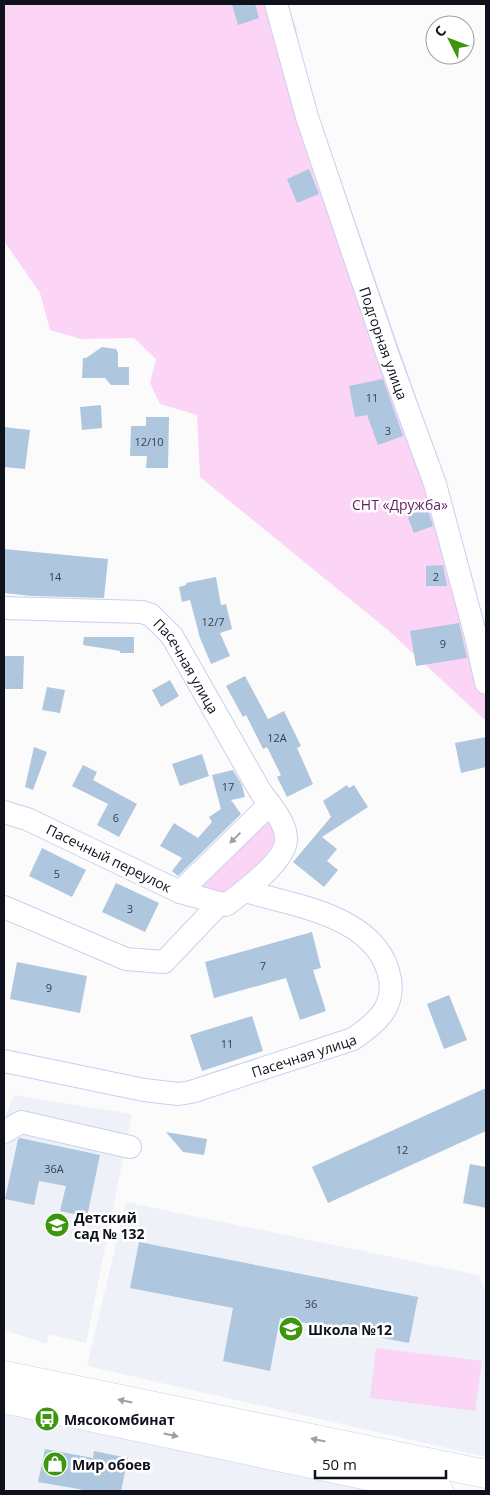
<svg xmlns="http://www.w3.org/2000/svg" width="490" height="1495" font-family="'Open Sans',sans-serif">
  <style>
    .built { fill: #eff1f9 }
    .green { fill: #fbd4f6 }
    .building { fill: #aec6de }
    .lines { fill: none; stroke-linecap: round; stroke-linejoin: round }
    .minor-casing { stroke: #c9d0ef; stroke-width: 24 }
    .major-casing { stroke: #c9d0ef; stroke-width: 29 }
    .minor { stroke: #fff; stroke-width: 22 }
    .major { stroke: #fff; stroke-width: 28 }
    .oneway { fill: #9fa0a4 }
    .labels { text-anchor: middle; dominant-baseline: central; stroke-width: 5; stroke-linejoin: round; paint-order: stroke }
    .number-label { font-size: 11px; fill: #373e4c }
    .street-label { font-size: 14px; fill: #0f111c; stroke: #fff }
    .park-label { font-size: 14px; fill: #652260; stroke: #fff }
    .poi-label { font-size: 14px; font-weight: bold; fill: #0f111c; stroke: #fff; text-anchor: start }
  </style>
  <rect width="100%" height="100%" fill="#fbfbfb"/>
  <g class="built">
    <polygon points="14,1095 132,1114 86,1343 49,1334 47,1344 4,1330 4,1120"/>
    <polygon points="126,1202 479,1275 486,1292 486,1457 87,1366"/>
    <polygon points="4,1405 464,1491 4,1491"/>
  </g>
  <g class="green">
    <polygon points="4,4 288,4 296,28 304,73 447,487 486,645 486,721 388,630 200,477 197,415 160,404 150,383 156,359 134,338 81,339 50,330 40,293 4,241"/>
    <polygon points="265,819 270,819 278,842 269,856 223,894 203,890 203,887"/>
    <polygon points="376,1348 482,1361 475,1411 370,1398"/>
  </g>
  <g class="building">
    <polygon points="232,4 255,4 259,18 238,25"/>
    <polygon points="309,169 319,194 297,203 287,179"/>
    <polygon points="102,347 116,349 118,353 118,367 129,367 129,385 111,385 105,378 82,378 83,358 86,358"/>
    <polygon points="383,379 403,436 378,445 367,415 355,417 349,386"/>
    <polygon points="101,405 102,428 82,430 80,407"/>
    <polygon points="146,417 169,417 168,468 146,468 147,456 130,456 131,426 146,426"/>
    <polygon points="4,427 30,430 25,469 4,467"/>
    <polygon points="426,503 433,526 414,533 405,510"/>
    <polygon points="4,549 108,559 104,598 31,596 4,593"/>
    <polygon points="443,565 447,586 426,586 426,566"/>
    <polygon points="216,577 221,605 226,604 232,629 220,633 230,656 211,664 200,638 190,600 182,602 179,587 186,585 186,583"/>
    <polygon points="459,623 467,658 416,666 410,631"/>
    <polygon points="84,637 134,637 134,653 120,653 120,651 83,645"/>
    <polygon points="4,656 24,656 23,689 4,689"/>
    <polygon points="245,676 268,719 284,711 301,746 297,748 313,784 287,797 277,777 281,775 267,747 263,749 246,715 243,717 226,686"/>
    <polygon points="170,680 179,696 161,707 152,690"/>
    <polygon points="47,687 65,690 60,713 42,710"/>
    <polygon points="486,737 486,767 461,773 455,743"/>
    <polygon points="34,747 47,752 33,790 25,787"/>
    <polygon points="202,754 209,776 180,786 172,764"/>
    <polygon points="83,765 97,772 93,780 137,804 119,837 97,825 108,804 72,786"/>
    <polygon points="233,770 242,785 245,797 231,800 241,814 178,876 172,871 182,858 160,846 174,823 198,838 212,822 209,817 221,809 212,775"/>
    <polygon points="347,785 349,788 354,785 368,807 322,837 337,849 327,861 338,870 324,887 293,862 331,817 323,801"/>
    <polygon points="42,848 86,870 72,897 29,876"/>
    <polygon points="116,883 159,903 145,932 102,912"/>
    <polygon points="312,932 321,968 313,970 326,1011 300,1020 286,978 214,998 205,962"/>
    <polygon points="17,962 87,976 80,1013 10,999"/>
    <polygon points="449,995 467,1040 444,1049 427,1004"/>
    <polygon points="252,1016 263,1051 202,1071 190,1035"/>
    <polygon points="486,1088 486,1131 328,1203 312,1167"/>
    <polygon points="166,1132 207,1139 204,1155 183,1152"/>
    <polygon points="20,1138 100,1155 87,1217 60,1211 66,1186 39,1181 34,1205 5,1199 18,1139"/>
    <polygon points="470,1164 486,1167 486,1208 463,1203"/>
    <polygon points="139,1242 418,1297 409,1343 280,1318 270,1371 223,1361 233,1308 130,1288"/>
    <polygon points="45,1449 93,1458 94,1451 128,1458 121,1491 90,1491 38,1482"/>
  </g>
  <g class="lines">
    <defs>
      <g id="minor">
        <path id="s1" d="M276 4 307 117 387 353 435 484 476 637 486 683"/>
        <path id="s2" d="M4 608 142 612 151 615 172 636C201 687 230 738 259 789 268 804 286 820 286 839 287 860 242 893 226 905L180 892 27 819 4 812"/>
        <polyline points="180,892 270,804"/>
        <polyline points="4,907 126,959 164,962 220,903"/>
        <path id="s3" d="M4 1061 144 1090 178 1094 191 1092 353 1039C375 1024 395 1008 390 979 379 916 295 906 245 891"/>
        <polyline points="4,1132 21,1122 130,1147"/>
      </g>
      <g id="major">
        <polyline points="4,1375 486,1474"/>
        <polyline points="4,1399 439,1491"/>
      </g>
    </defs>
    <use href="#minor" class="minor-casing"/>
    <use href="#major" class="major-casing"/>
    <use href="#minor" class="minor"/>
    <use href="#major" class="major"/>
  </g>
  <defs><path id="oneway-solid" d="M-6-.8H1V-3.2L6.5 0L1 3.2V.8H-6Z" transform="scale(1.25)"/></defs>
  <g class="oneway">
    <use href="#oneway-solid" transform="translate(235 838) rotate(136)"/>
    <use href="#oneway-solid" transform="translate(125 1401) rotate(-168)"/>
    <use href="#oneway-solid" transform="translate(171 1435) rotate(12)"/>
    <use href="#oneway-solid" transform="translate(318 1440) rotate(-168)"/>
  </g>
  <defs>
    <symbol id="school-disc" viewBox="-11 -11 22 22"><circle r="9.5" fill="#3d960e" stroke="#fff"/><path d="M0-5L7-2L0 1L-7-2ZM-4 1L0 2.5L4 1V4Q0 6-4 4Z" fill="#fff"/></symbol>
    <symbol id="bus-disc" viewBox="-11 -11 22 22"><circle r="9.5" fill="#3d960e" stroke="#fff"/><path d="M-5-6H5V4H4V6H2V4H-2V6H-4V4H-5ZM-3.5-4V0h7V-4ZM-3.5 1.2v1.5H-2V1.2ZM2 1.2v1.5H3.5V1.2Z" fill="#fff"/></symbol>
    <symbol id="shop-disc" viewBox="-11 -11 22 22"><circle r="9.5" fill="#3d960e" stroke="#fff"/><path d="M-5-2.5h2.3a2.7 3.5 0 0 1 5.4 0H5L5.5 6h-11ZM-1.5-2.5h3a1.5 2.3 0 0 0-3 0Z" fill="#fff"/></symbol>
  </defs>
  <g fill-rule="evenodd">
    <use href="#school-disc" x="43" y="1211" width="28" height="28"/>
    <use href="#school-disc" x="277" y="1315" width="28" height="28"/>
    <use href="#bus-disc" x="33" y="1405" width="28" height="28"/>
    <use href="#shop-disc" x="41" y="1450" width="28" height="28"/>
  </g>
  <g class="labels">
    <g class="number-label">
      <text x="372" y="397">11</text>
      <text x="388" y="430">3</text>
      <text x="149" y="441">12/10</text>
      <text x="55" y="576">14</text>
      <text x="436" y="576">2</text>
      <text x="213" y="621">12/7</text>
      <text x="443" y="643">9</text>
      <text x="277" y="737">12А</text>
      <text x="228" y="786">17</text>
      <text x="116" y="817">6</text>
      <text x="57" y="873">5</text>
      <text x="130" y="908">3</text>
      <text x="263" y="965">7</text>
      <text x="49" y="987">9</text>
      <text x="227" y="1043">11</text>
      <text x="402" y="1149">12</text>
      <text x="54" y="1168">36А</text>
      <text x="311" y="1303">36</text>
    </g>
    <g class="street-label">
      <text stroke="none"><textPath href="#s1" startOffset="356">Подгорная улица</textPath></text>
      <text stroke="none"><textPath href="#s2" startOffset="210">Пасечная улица</textPath></text>
      <text transform="translate(109 858) rotate(26)">Пасечный переулок</text>
      <text stroke="none"><textPath href="#s3" startOffset="309">Пасечная улица</textPath></text>
    </g>
    <g class="park-label">
      <text x="400" y="504">СНТ «Дружба»</text>
    </g>
    <g class="poi-label">
      <text x="74" y="1217">Детский<tspan x="74" dy="16">сад № 132</tspan></text>
      <text x="308" y="1329">Школа №12</text>
      <text x="64" y="1419">Мясокомбинат</text>
      <text x="72" y="1464">Мир обоев</text>
    </g>
  </g>
  <rect width="490" height="1495" fill="none" stroke="#0f111c" stroke-width="10"/>
  <g transform="translate(450 40) rotate(312)"><circle r="24" fill="#ffffff" stroke="#9fa0a4"/>
  <path d="M0-4L9 19L0 12L-9 19Z" fill="#3d960e"/>
  <text y="-8" font-size="14" font-weight="bold" text-anchor="middle" fill="#0f111c">С</text>
  </g>
  <path d="M315 1470v8h131v-8" fill="none" stroke="#0f111c" stroke-width="2.5"/>
  <text x="322" y="1470" font-size="15" fill="#0f111c" stroke="#ffffff" stroke-width="4" paint-order="stroke">50 m</text>
</svg>
